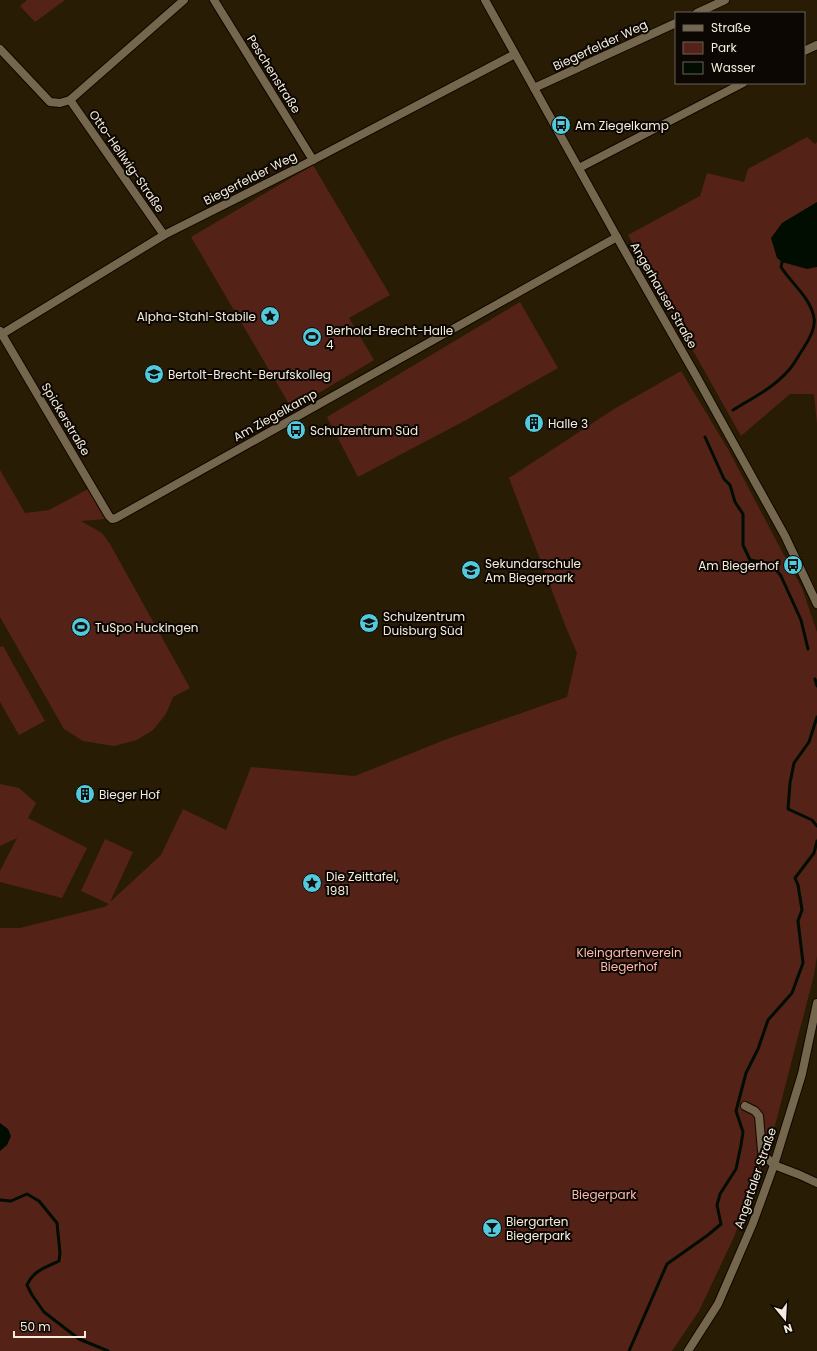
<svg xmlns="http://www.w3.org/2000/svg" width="817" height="1351" font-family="Poppins,sans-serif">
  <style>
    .green { fill: #552218 }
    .water { fill: #010d00 }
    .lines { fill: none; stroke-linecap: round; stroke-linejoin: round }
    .stream { stroke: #010d00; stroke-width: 3 }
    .street-casing { stroke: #100600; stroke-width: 10 }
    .street { stroke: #75674d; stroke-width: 8 }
    .labels { text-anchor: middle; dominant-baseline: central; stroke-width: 4; stroke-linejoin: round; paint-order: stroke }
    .street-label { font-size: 12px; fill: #f4ecdd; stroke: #0c0702 }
    .poi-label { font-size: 12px; fill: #f4ecdd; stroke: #0c0702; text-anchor: start }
    .park-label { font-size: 12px; fill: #fcb9aa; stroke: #0c0702 }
  </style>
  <rect width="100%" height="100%" fill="#281c04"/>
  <g class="green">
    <polygon points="27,0 65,0 35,22 20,6"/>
    <polygon points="807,137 815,144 817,142 817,424 814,394 790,394 741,436 628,235 700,196 707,173 744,182 748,169"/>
    <polygon points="313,165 390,295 349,318 374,360 292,409 191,237"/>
    <polygon points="520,302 558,368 468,419 358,477 327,417"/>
    <polygon points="681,371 728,449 778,544 802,588 817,632 817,956 814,975 772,1137 751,1195 733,1239 699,1311 672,1351 0,1351 0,928 20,928 104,907 109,904 81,891 105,839 133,852 110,902 161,855 183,809 226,830 251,767 355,776 447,739 567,697 577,653 567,630 509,478 614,409"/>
    <polygon points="0,470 25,513 49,510 88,489 105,519 81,521 102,533 110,544 190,688 173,697 166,714 153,730 137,740 114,746 83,741 64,729 0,617"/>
    <polygon points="3,646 45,721 19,735 0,702 0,647"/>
    <polygon points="0,784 19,788 36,803 28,818 87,848 62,898 0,882 0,871 17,838 0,846"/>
  </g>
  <g class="water">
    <polygon points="817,202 817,267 807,269 782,262 777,258 771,238 782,223"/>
    <polygon points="0,1123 8,1129 11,1136 7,1145 0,1151"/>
  </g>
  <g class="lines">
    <g class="stream">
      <path d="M733 410C752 398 772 389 788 371 794 365 798 356 803 349 809 340 816 328 814 318 811 298 791 283 781 267L782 262 785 260"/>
      <polyline points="705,437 724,479 730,485 735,502 743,514 743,545 750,560 772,564 781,576 801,620 808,649"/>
      <polyline points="815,679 817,686"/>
      <polyline points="817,717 809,742 794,763 790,783 788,809 812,820 817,826"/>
      <path d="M0 1200 11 1201 27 1194 39 1201 57 1223 60 1253 59 1261C45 1268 34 1270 27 1285L32 1295 44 1312 79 1339 108 1351"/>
      <polyline points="629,1351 667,1264 708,1235 721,1224 717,1205 720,1194 736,1169 741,1145 743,1132 736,1111 746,1073 758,1049 768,1020 792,993 803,963 798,921 802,910 798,885 795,878 814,853 817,841"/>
    </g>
    <defs>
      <g id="street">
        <polyline points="214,0 313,160"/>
        <polyline points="485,0 623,248 695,374 785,536 817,604"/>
        <polyline points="697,13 725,0"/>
        <polyline points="0,49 50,102 60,103 70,100"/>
        <polyline points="804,51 817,45"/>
        <polyline points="534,88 676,23"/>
        <polyline points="579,168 743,83"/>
        <polyline points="164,235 70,100 184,0"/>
        <polyline points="0,331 109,516 112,519 116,518 617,237"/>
        <polyline points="2,334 164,235 313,160 515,54"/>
        <polyline points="745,1106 755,1111 759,1116 762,1151 766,1157 774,1165 800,1175 817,1183"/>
        <polyline points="688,1351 718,1304 753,1223 774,1165 802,1074 817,1003"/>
      </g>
    </defs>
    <use href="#street" class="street-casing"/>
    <use href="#street" class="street"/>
  </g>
  <defs>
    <symbol id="bus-disc" viewBox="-11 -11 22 22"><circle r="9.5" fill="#53cadc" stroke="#0c0702"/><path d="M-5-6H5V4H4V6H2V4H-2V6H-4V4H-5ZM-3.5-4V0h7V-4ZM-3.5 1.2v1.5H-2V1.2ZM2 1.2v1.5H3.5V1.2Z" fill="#111"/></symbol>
    <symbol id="sight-disc" viewBox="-11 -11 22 22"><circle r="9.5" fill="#53cadc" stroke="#0c0702"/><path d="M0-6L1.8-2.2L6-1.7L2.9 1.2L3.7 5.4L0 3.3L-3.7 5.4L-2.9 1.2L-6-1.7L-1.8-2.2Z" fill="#111"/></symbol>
    <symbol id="stadium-disc" viewBox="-11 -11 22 22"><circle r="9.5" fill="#53cadc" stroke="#0c0702"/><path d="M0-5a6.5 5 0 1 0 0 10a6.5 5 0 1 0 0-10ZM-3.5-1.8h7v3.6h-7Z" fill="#111"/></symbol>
    <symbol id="school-disc" viewBox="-11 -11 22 22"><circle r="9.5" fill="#53cadc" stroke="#0c0702"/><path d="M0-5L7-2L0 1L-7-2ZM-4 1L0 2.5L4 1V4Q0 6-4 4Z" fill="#111"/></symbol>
    <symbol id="building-disc" viewBox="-11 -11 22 22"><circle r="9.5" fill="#53cadc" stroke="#0c0702"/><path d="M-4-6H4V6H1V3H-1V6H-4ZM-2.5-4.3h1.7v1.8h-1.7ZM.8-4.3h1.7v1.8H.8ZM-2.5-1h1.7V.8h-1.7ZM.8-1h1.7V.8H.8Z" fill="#111"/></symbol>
    <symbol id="bar-disc" viewBox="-11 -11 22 22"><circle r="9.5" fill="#53cadc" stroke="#0c0702"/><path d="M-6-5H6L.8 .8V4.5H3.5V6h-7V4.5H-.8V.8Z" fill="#111"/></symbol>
  </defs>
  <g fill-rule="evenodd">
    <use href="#bus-disc" x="550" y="114" width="22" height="22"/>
    <use href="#sight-disc" x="259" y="305" width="22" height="22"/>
    <use href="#stadium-disc" x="301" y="326" width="22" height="22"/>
    <use href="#school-disc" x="143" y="363" width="22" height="22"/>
    <use href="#building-disc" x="523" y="412" width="22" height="22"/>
    <use href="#bus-disc" x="285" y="419" width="22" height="22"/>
    <use href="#bus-disc" x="782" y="554" width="22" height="22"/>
    <use href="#school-disc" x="460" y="559" width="22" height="22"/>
    <use href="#school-disc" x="358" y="612" width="22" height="22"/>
    <use href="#stadium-disc" x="70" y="616" width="22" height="22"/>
    <use href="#building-disc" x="74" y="783" width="22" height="22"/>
    <use href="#sight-disc" x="301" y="872" width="22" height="22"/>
    <use href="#bar-disc" x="481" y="1217" width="22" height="22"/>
  </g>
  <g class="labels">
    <g class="street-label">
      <text transform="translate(600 45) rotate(-25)">Biegerfelder Weg</text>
      <text transform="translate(274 74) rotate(58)">Peschenstraße</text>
      <text transform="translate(127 161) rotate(55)">Otto-Hellwig-Straße</text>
      <text transform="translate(250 178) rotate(-27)">Biegerfelder Weg</text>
      <text transform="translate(664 295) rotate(60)">Angerhauser Straße</text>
      <text transform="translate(275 415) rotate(-29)">Am Ziegelkamp</text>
      <text transform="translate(66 419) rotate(59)">Spickerstraße</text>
      <text transform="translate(755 1178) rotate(-71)">Angertaler Straße</text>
    </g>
    <g class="poi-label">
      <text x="575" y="125">Am Ziegelkamp</text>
      <text x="256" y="316" text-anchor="end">Alpha-Stahl-Stabile</text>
      <text x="326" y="330">Berhold-Brecht-Halle<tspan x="326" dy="14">4</tspan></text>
      <text x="168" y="374">Bertolt-Brecht-Berufskolleg</text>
      <text x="548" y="423">Halle 3</text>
      <text x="310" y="430">Schulzentrum Süd</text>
      <text x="485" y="563">Sekundarschule<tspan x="485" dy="14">Am Biegerpark</tspan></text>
      <text x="779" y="565" text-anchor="end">Am Biegerhof</text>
      <text x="383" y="616">Schulzentrum<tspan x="383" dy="14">Duisburg Süd</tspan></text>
      <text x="95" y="627">TuSpo Huckingen</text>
      <text x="99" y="794">Bieger Hof</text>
      <text x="326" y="876">Die Zeittafel,<tspan x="326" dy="14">1981</tspan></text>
      <text x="506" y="1221">Biergarten<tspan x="506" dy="14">Biegerpark</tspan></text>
    </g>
    <g class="park-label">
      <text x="629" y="952">Kleingartenverein<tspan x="629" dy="14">Biegerhof</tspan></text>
      <text x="604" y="1194">Biegerpark</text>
    </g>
  </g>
  <rect x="675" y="12" width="130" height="72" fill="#0c0702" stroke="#69635a"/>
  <rect x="683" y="25" width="20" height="6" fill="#75674d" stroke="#69635a"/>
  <text x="711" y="32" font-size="12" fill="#f4ecdd">Straße</text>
  <rect x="683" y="42" width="20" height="12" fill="#552218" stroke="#69635a"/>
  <text x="711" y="52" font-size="12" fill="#f4ecdd">Park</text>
  <rect x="683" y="62" width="20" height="12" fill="#010d00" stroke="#69635a"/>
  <text x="711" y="72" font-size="12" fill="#f4ecdd">Wasser</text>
  <g transform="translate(785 1319) rotate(162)" stroke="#0c0702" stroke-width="3" paint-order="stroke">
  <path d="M0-3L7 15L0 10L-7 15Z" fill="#f4ecdd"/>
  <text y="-6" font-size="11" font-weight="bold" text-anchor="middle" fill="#f4ecdd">N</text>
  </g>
  <path d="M14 1331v6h71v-6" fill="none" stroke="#f4ecdd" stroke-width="2"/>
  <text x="20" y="1331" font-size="12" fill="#f4ecdd" stroke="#0c0702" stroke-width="3" paint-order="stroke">50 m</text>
</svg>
